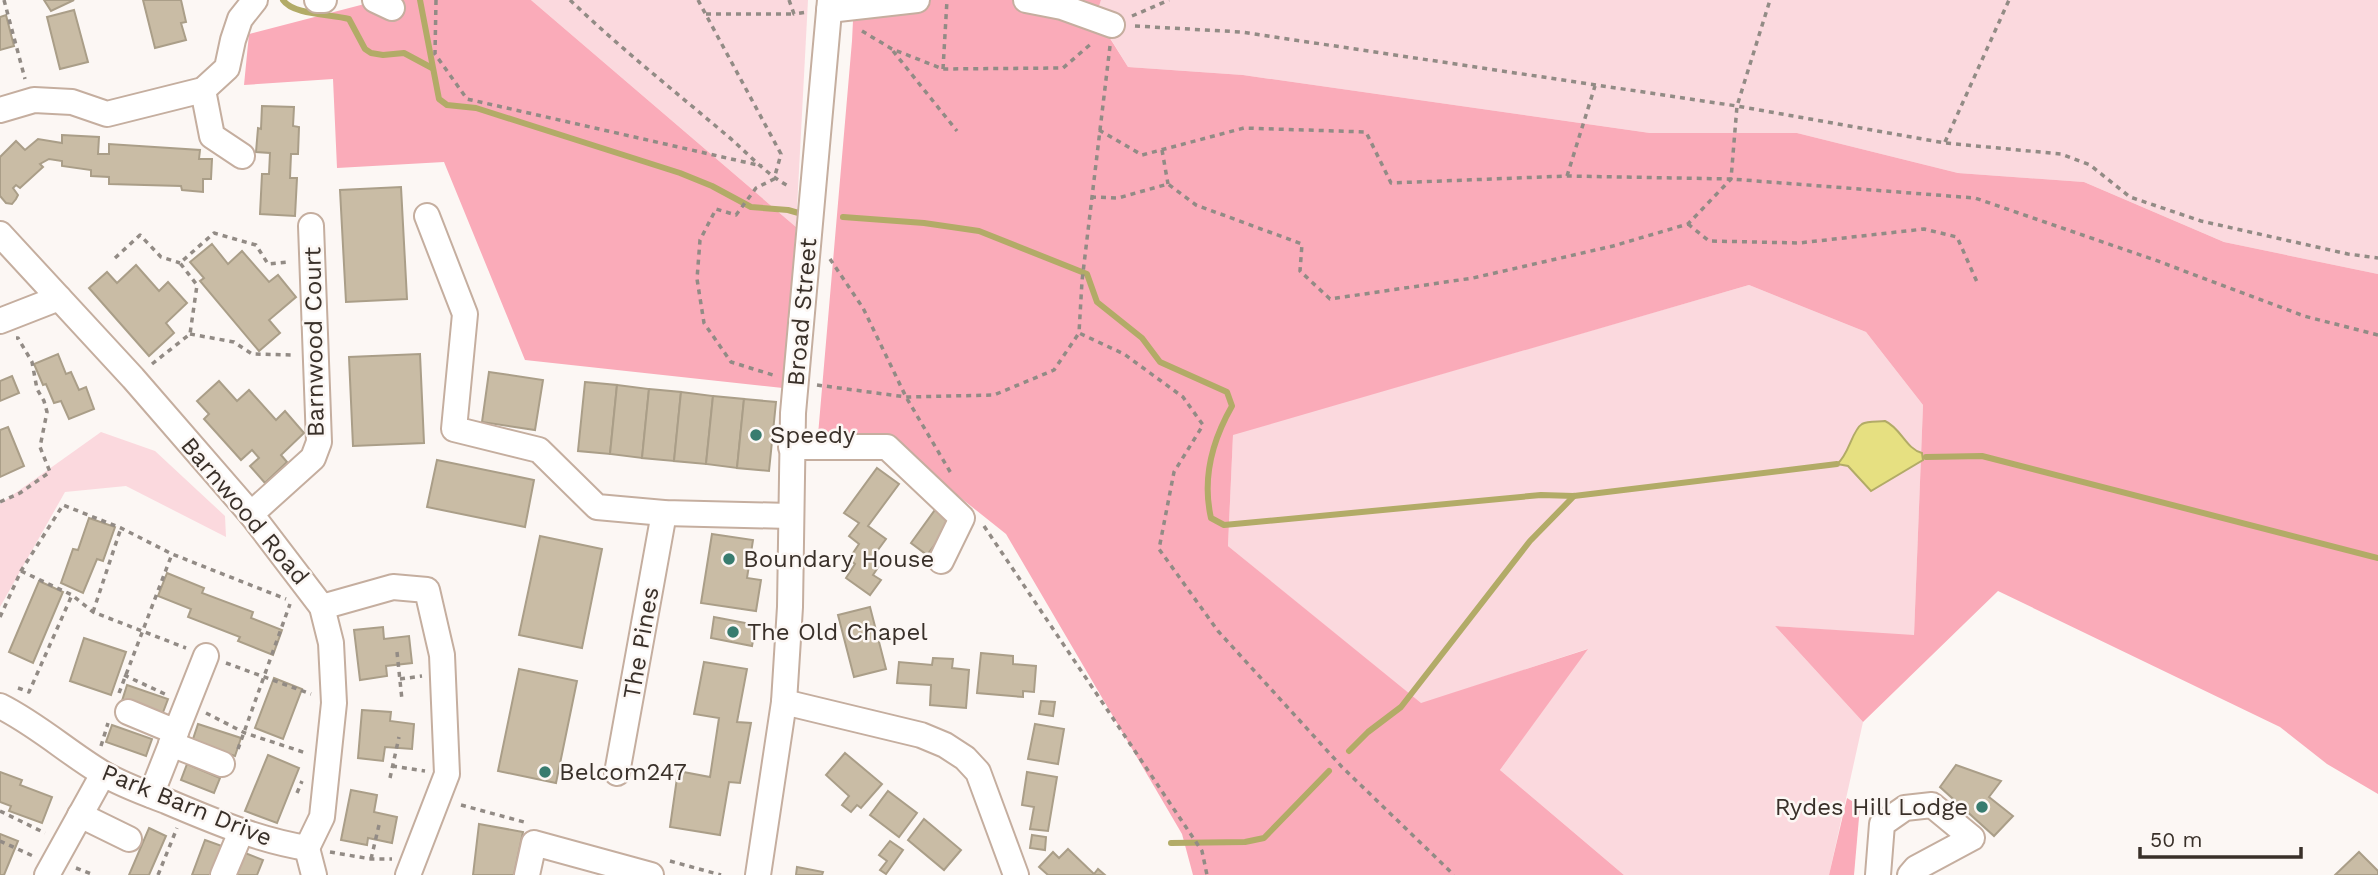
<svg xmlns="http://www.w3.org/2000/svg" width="2378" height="875" font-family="'Work Sans',sans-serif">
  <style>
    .green { fill: #fbd9de }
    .forest { fill: #faabb9 }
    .water { fill: #e6e081; stroke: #b2ab67; stroke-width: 2 }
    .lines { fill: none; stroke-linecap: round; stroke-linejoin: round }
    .stream { stroke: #b2ab67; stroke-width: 6 }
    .building { fill: #c9bca5; stroke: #aa9e88; stroke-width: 2 }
    .minor-casing { stroke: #c5ae9f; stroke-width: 28 }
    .path { stroke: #928b85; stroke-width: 3.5; stroke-dasharray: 5 5; stroke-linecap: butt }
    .minor { stroke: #fff; stroke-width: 24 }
    .poi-dot { fill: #387c6f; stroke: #fcf7f4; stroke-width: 2.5 }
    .labels { text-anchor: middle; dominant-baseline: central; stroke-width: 5; stroke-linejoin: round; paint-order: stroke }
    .street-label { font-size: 24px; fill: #393029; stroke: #fcf7f4 }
    .poi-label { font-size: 24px; fill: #393029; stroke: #fcf7f4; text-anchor: start }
  </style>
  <rect width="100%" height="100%" fill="#fcf7f4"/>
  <g class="green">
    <polygon points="531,0 808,0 796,227"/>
    <polygon points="1101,0 2378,0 2378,274 2224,242 2084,182 1958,173 1797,133 1650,133 1243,75 1128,67 1096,15"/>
    <polygon points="1749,285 1866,332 1923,405 1914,636 1775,626 1863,722 1829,875 1624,875 1500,770 1587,649 1421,704 1228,546 1233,434"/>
    <polygon points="101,432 155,451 225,516 226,537 126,486 65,492 0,607 0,504"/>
  </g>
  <g class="forest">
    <polygon points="380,0 531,0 796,227 783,388 525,360 444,162 337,168 333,79 244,85 249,34"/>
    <polygon points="854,0 1101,0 1096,16 1128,67 1243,75 1650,133 1797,133 1958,173 2084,182 2224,242 2378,274 2378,794 2327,764 2280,727 1998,591 1863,722 1775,626 1914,635 1923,405 1866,332 1749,285 1233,435 1228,546 1421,703 1588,649 1500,770 1624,875 1193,875 1182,834 1006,534 888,440 818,435 852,41"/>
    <polygon points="1847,798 1860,806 1854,875 1829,875"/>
  </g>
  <path class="water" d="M1885 421C1901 428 1906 449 1922 453L1923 460 1871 491 1848 466 1837 464C1849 455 1852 430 1862 424 1868 421 1879 422 1885 421Z"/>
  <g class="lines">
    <g class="stream">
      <path d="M283 0C293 15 331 14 349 19L365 49 371 53 383 55 404 53 432 68"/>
      <polyline points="420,0 439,99 447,105 476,108 680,173 712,186 751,207 788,210 802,214"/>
      <path d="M843 217 924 223 979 231 1087 274 1097 302 1142 338 1160 362 1227 392 1232 406C1212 441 1202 479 1211 518L1224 525 1541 495 1574 496 1837 464"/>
      <polyline points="1926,457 1982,456 2378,558"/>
      <polyline points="1349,751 1368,732 1401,707 1530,541 1574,496"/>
      <polyline points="1171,843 1245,842 1264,838 1329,771"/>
    </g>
  </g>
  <g class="building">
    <polygon points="44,0 74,0 51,11"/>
    <polygon points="143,0 181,0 186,22 181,23 186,40 155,48"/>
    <polygon points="74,10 88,62 60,69 47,17"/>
    <polygon points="6,15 14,46 0,50 0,17"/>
    <polygon points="262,106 294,107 293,126 299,127 298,154 291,154 290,178 297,178 295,216 260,214 262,174 269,174 270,153 256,152 258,128 261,129"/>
    <polygon points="62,135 99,137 98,154 109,154 109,144 200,150 199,159 212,159 211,179 203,179 203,192 182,190 181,186 109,184 109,177 91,176 91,170 62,166 62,161 49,159 40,164 43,167 20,188 16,185 13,188 18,195 16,199 12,204 6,203 0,196 0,157 16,141 25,150 38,139 62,143"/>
    <polygon points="401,187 407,299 346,302 340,190"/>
    <polygon points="212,244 228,264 242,251 269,282 278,275 296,297 269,320 280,333 259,351 200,281 204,278 190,262"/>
    <polygon points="136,265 159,291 168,282 187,303 166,323 174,333 149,356 89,288 107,272 117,283"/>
    <polygon points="58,354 66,374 71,372 79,390 86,387 94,409 69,419 61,401 54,403 46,384 43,385 34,364"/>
    <polygon points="420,354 424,443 353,446 349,357"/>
    <polygon points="489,372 543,380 535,430 482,422"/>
    <polygon points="12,376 19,393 0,401 0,381"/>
    <polygon points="219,381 237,401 249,390 276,420 285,411 304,433 281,455 287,462 265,483 250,466 259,458 252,450 241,460 204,419 209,414 197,401"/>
    <polygon points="585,382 617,385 610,454 578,451"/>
    <polygon points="617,385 649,389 642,458 610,454"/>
    <polygon points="649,389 681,392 674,461 642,458"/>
    <polygon points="681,392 713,396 706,464 674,461"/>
    <polygon points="713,396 744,399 737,468 706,464"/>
    <polygon points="744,399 776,402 769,471 737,468"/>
    <polygon points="8,427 24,466 0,477 0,430"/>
    <polygon points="437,460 534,480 525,527 427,507"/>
    <polygon points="877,468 899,484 868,526 886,539 875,554 883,560 873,575 881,580 870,595 846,578 855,564 849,559 859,544 849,536 859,523 844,513"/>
    <polygon points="937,507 954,519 927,555 911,543"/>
    <polygon points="89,518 115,527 103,561 97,559 83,593 61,583 73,549 78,550"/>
    <polygon points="712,534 753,540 747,578 761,580 756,611 701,603"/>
    <polygon points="540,536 602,549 582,648 519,635"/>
    <polygon points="167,573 204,588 202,593 253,612 251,618 282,630 273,655 238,641 240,637 188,617 191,609 158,596"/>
    <polygon points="39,581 63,592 33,663 9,652"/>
    <polygon points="870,607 886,669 854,677 838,615"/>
    <polygon points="714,617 756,625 752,646 711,638"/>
    <polygon points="383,627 384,639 409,636 412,663 386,666 387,676 360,680 354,630"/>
    <polygon points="84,638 126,652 111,695 70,681"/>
    <polygon points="981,653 1013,656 1013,664 1036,666 1034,692 1023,691 1023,697 977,693"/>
    <polygon points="933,658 953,659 952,668 969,670 966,708 930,705 931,685 897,683 899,662 932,665"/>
    <polygon points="704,662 747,669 737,722 751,723 740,783 729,782 720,835 670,827 678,771 710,777 719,718 694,714"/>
    <polygon points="519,669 577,681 556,783 498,771"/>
    <polygon points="274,678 302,689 283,739 255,728"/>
    <polygon points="127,685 168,699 162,715 122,701"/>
    <polygon points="1041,701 1055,702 1053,716 1039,714"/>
    <polygon points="362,710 391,712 390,721 414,724 412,749 385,747 383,761 358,758"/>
    <polygon points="198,724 241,738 235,756 192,742"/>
    <polygon points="1035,724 1064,729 1058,764 1028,759"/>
    <polygon points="112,725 152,739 146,756 106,742"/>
    <polygon points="845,753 882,784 861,808 857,805 851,812 842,805 849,796 826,775"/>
    <polygon points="268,755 299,768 277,823 245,811"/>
    <polygon points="187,764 220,778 214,793 181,780"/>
    <polygon points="1956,765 2001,781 1989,797 2013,816 1994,836 1940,787"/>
    <polygon points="0,772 22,780 20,785 52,797 42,823 9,811 11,806 0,802"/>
    <polygon points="1027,772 1057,777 1048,831 1030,829 1034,807 1022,805"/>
    <polygon points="351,790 377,795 374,812 397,817 392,843 368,838 367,845 341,840"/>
    <polygon points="888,791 917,813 899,837 870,815"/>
    <polygon points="924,819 961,850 944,870 908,840"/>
    <polygon points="479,824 523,832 514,875 473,875"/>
    <polygon points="149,828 166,836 149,875 129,875"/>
    <polygon points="0,834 18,841 4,875 0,875"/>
    <polygon points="1032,835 1046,837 1045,850 1030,848"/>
    <polygon points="205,840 222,846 211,875 192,875"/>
    <polygon points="890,841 903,850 886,874 880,870 887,861 879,855"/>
    <polygon points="1068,849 1094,874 1098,869 1105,875 1048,875 1039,867 1053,852 1059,858"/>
    <polygon points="2359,852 2378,871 2378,875 2335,875"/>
    <polygon points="245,853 263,860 257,875 236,875"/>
    <polygon points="797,867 823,872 822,875 796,875"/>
  </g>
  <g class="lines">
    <defs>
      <g id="minor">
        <polyline points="317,0 324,0"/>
        <polyline points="375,0 392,8"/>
        <polyline points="1026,0 1062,7 1112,25"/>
        <polyline points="829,10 917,0"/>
        <polyline points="203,90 212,136 242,156"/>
        <polyline points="0,110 34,100 72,102 107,114 203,90 227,68 233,40 240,19 255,0"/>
        <polyline points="427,216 465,314 454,429 539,450 597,507 664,513 790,516"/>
        <polyline points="0,234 133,378 251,514 322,607 331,643 334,703 322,817 307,848"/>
        <polyline points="0,321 59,298"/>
        <polyline points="791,447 887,447 962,518 941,561"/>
        <polyline points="251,514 313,458 319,442 311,226"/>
        <polyline points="322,607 393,587 427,590 442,655 447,774 408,875"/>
        <polyline points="784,702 921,735 945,745 965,758 978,772 1016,875"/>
        <path d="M0 706C38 725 67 752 102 773 122 785 145 793 166 801 213 821 258 840 307 848"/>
        <polyline points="128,712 176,732"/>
        <polyline points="171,744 222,764"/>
        <polyline points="617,773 664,513"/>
        <polyline points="151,795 206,656"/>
        <polyline points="80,815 129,839"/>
        <polyline points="307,848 314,875"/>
        <polyline points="47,875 103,774"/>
        <polyline points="223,875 241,832"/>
        <polyline points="527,875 534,843 651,875"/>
        <polyline points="758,875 784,702 790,607 793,413 830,0"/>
        <polyline points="1878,875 1882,824 1905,808 1932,805 1972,838 1916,868 1910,875"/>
      </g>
    </defs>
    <use href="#minor" class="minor-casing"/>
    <g class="path">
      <polyline points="4,0 25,79"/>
      <polyline points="436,0 435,54 467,99 762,166"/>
      <path d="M570 0C619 47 672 89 724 133 746 151 765 174 790 187"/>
      <polyline points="698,0 781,154 774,179 756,188 736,215 716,209 700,240 697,279 704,323 731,362 776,376"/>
      <polyline points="789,0 794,14 808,12"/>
      <polyline points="706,14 794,14"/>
      <polyline points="1132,16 1169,0"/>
      <polyline points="1135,26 1241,32 1737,106 1945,143 2061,154 2090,165 2130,197 2201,221 2348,254 2378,258"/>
      <polyline points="862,31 892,49 943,69 1063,68 1092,43"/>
      <polyline points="1110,46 1082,281 1079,333 1124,354 1183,397 1203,425 1174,472 1159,549 1218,631 1342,767 1454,875"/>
      <polyline points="893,51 957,131"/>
      <polyline points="943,69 947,0"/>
      <polyline points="1099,130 1142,155 1244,128 1366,132 1391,183 1567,176 1731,179 1975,198 2155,260 2304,316 2378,335"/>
      <polyline points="1945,142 2009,0"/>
      <polyline points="1162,150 1168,184"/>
      <polyline points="1567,176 1595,86"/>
      <polyline points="1091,197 1118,198 1168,184 1196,205 1302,244 1300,271 1330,299 1473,278 1613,246 1688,224 1731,179 1737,106 1770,0"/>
      <polyline points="1688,224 1709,241 1799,243 1924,229 1957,237 1977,282"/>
      <polyline points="115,258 140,235 161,257 180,263"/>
      <polyline points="830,259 863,308 906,397 952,475"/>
      <polyline points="190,334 234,342 252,354 293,355"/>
      <polyline points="152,364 190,334 197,285 180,263 214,233 256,245 268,264 289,262"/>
      <polyline points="817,385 906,397 994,395 1054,370 1079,333"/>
      <polyline points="0,502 20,493 50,472 40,447 47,412 44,401 37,389 32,362 18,338 16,338"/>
      <polyline points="984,526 1202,851 1207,875"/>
      <polyline points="21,571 72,595 93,612 186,648"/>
      <polyline points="93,612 121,528"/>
      <polyline points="0,617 21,571 63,505 121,528 172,554 286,599"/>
      <polyline points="397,652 402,700"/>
      <polyline points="226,663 311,694"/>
      <polyline points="124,675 167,695"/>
      <polyline points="400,679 422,676"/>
      <polyline points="18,688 29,692 72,595"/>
      <polyline points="119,693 172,554"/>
      <polyline points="206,713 245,733 306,753"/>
      <polyline points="101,746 108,723"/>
      <polyline points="238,749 290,604"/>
      <polyline points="392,766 425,771"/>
      <polyline points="390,778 399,737"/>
      <polyline points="297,793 302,781"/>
      <polyline points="461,805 524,822"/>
      <polyline points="0,811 45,833"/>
      <polyline points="0,841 33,856"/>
      <polyline points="330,852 371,859 392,859"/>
      <polyline points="371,859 379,825"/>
      <polyline points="670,861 721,875"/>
      <polyline points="76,868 94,875"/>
      <polyline points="158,875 177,828"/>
    </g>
    <use href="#minor" class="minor"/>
  </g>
  <g class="poi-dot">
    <circle cx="756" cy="435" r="7"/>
    <circle cx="729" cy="559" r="7"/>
    <circle cx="733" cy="632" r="7"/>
    <circle cx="545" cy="772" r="7"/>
    <circle cx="1982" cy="807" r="7"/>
  </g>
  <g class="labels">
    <g class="street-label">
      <text transform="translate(802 312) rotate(-85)">Broad Street</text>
      <text transform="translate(314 342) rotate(-91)">Barnwood Court</text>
      <text transform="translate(245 511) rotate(50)">Barnwood Road</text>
      <text transform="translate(641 643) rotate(-80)">The Pines</text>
      <text transform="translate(187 805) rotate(22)">Park Barn Drive</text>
    </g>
    <g class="poi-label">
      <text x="770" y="435">Speedy</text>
      <text x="743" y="559">Boundary House</text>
      <text x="747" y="632">The Old Chapel</text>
      <text x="559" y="772">Belcom247</text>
      <text x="1968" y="807" text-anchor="end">Rydes Hill Lodge</text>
    </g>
  </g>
  <path d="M2140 847v10h161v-10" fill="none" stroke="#393029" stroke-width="3.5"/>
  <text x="2150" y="847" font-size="21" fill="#393029" stroke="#fcf7f4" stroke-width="5" paint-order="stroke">50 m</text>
</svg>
